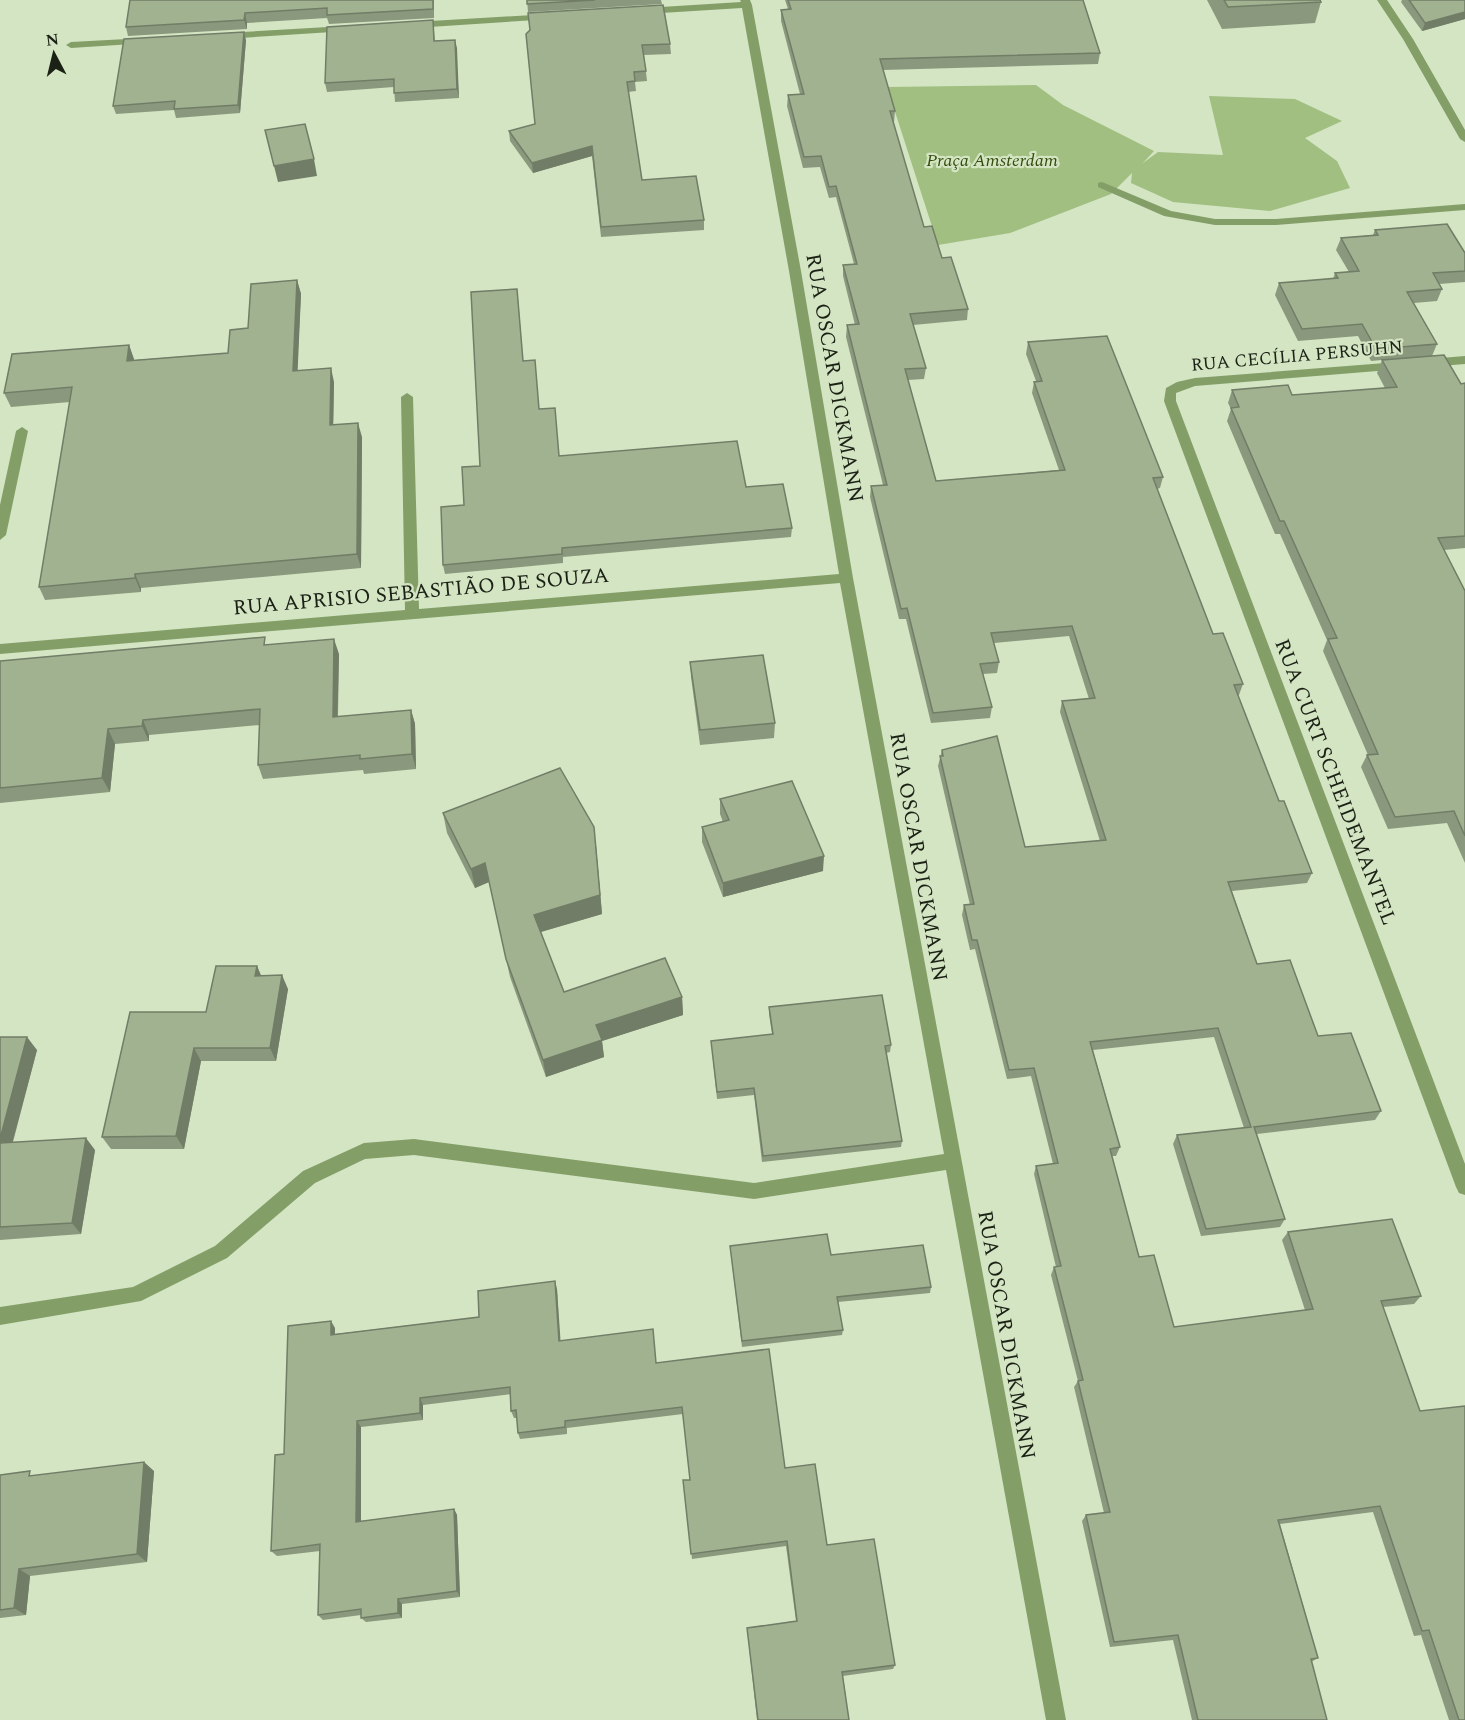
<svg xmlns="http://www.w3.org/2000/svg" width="1465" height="1720" font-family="Spectral,serif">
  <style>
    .green { fill: #a0bf80 }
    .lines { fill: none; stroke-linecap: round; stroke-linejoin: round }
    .minor { fill: #849e68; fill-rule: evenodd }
    .wall { fill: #8a997d }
    .shaded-wall { fill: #717d66 }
    .building { fill: #a1b291; stroke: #717d66; stroke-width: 1.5 }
    .labels { text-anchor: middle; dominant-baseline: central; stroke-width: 4.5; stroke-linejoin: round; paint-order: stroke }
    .far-park-label { font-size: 18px; font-style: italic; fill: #334c0d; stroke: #d4e5c3 }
    .far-street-label { font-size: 18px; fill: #1b2115; stroke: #d4e5c3 }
    .street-label { font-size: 21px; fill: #1b2115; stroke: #d4e5c3 }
  </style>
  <rect width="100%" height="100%" fill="#d4e5c3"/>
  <polygon class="green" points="1036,85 1063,105 1154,151 1143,163 1158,152 1223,155 1209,96 1295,99 1342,121 1305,138 1337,161 1350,188 1270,211 1173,202 1131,183 1132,173 1111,194 1010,233 938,245 887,87"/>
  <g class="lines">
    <g class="minor">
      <polygon points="740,0 750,0 752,5 801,271 853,578 1066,1720 1046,1720 946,1170 754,1199 414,1155 365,1159 315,1183 227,1258 141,1301 0,1325 0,1307 133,1287 215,1246 303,1171 364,1143 414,1139 754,1183 944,1154 840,583 0,654 0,644 405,610 401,397 407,393 413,397 419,609 839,574 789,271 742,8 645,14 640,11 645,8 741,2"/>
      <polygon points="1377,0 1387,0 1413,39 1465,130 1465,142 1460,139 1403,39"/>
      <polygon points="549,14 554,17 552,19 414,28 409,25 414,22"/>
      <polygon points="345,26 348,27 348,31 225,39 220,36 225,33"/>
      <polygon points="145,38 150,41 148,43 71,48 66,45 71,42"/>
      <polygon points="1102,182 1171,211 1215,219 1276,219 1465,204 1465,210 1276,225 1215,225 1164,216 1098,187 1098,183"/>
      <polygon points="1465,356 1465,364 1428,367 1422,363 1428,359"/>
      <polygon points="1398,362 1402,363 1402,369 1195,386 1176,393 1176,401 1465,1164 1465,1195 1459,1193 1456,1187 1164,401 1166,388 1177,382 1195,378"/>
      <polygon points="22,427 28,431 6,535 0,540 0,505 16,431"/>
    </g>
  </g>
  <g class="wall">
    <polygon points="130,0 434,0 434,18 329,24 327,18 247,23 247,29 128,36 126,27"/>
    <polygon points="527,0 661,0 662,4 528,12"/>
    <polygon points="785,0 1083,0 1100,53 1098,64 883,70 895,111 894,122 893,122 924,227 968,309 967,320 913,325 926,368 924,379 908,380 936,481 1059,470 1032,393 1034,382 1036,381 1026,354 1028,342 1163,477 1160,488 1157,489 1213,634 1243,684 1239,695 1238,695 1279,801 1312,873 1307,883 1232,891 1257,964 1381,1111 1375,1120 1257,1134 1285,1219 1280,1227 1201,1236 1173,1144 1177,1135 1244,1128 1214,1037 1093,1050 1120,1147 1116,1156 1112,1156 1139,1257 1174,1327 1305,1310 1282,1240 1288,1232 1421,1296 1414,1304 1383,1307 1465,1720 1449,1720 1421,1635 1414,1636 1373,1512 1280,1524 1318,1658 1311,1662 1327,1720 1192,1720 1173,1640 1110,1647 1082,1521 1086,1515 1104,1513 1074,1387 1078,1381 1051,1275 1054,1267 1056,1267 1034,1174 1036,1166 1053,1164 1031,1076 1007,1079 975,949 970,950 962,915 964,905 970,905 938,766 942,750 1025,847 1100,841 1060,712 1062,701 1089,699 1069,636 994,643 999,662 997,673 983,674 992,707 990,718 931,723 906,619 899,619 870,497 871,486 883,485 846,337 847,325 855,325 843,276 843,265 854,264 836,197 829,198 820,167 803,168 787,106 788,95 800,94 781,21 781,10 788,9"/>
    <polygon points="1207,0 1320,0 1321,2 1315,23 1222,29"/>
    <polygon points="1402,0 1465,0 1465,19 1422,31 1401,2"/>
    <polygon points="433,20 435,41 455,40 459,98 395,102 394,87 327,92 325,83"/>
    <polygon points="526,34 670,44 671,54 644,55 647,81 635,82 636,91 628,92 642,180 704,220 704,230 601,237 592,156 533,173 510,141 509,131 535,124"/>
    <polygon points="246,40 240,113 176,118 174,110 116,114 113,106"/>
    <polygon points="1375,230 1465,253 1465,282 1439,284 1442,289 1437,301 1414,303 1437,344 1432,356 1461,384 1465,383 1465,548 1444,550 1465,591 1465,863 1447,823 1388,829 1361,767 1367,755 1368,755 1323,651 1327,640 1280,534 1275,534 1227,421 1231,409 1228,403 1232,390 1292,395 1385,388 1377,373 1382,360 1371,361 1358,336 1298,341 1275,295 1279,283 1333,279 1335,273 1349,272 1336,250 1341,238 1373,235"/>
    <polygon points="297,280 301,294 297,370 334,382 333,425 362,437 361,568 141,588 141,592 45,600 39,587 70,402 11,407 4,393 129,345 134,360 228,353 248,328"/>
    <polygon points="518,298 523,361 539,409 559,456 746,487 792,528 791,537 563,557 563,563 445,574 443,565 464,505 480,466"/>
    <polygon points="267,645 339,654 338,717 411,710 415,724 416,769 364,774 363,770 263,779 258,765 260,725 149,735 149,741 115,744 110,792 0,803 0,661"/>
    <polygon points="690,662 775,723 774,738 700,745 691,677"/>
    <polygon points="720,799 823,871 723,897 702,842 702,827 723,822 720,814"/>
    <polygon points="443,813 596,846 602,914 541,932 564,992 682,997 683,1015 602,1041 604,1057 546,1077 510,977 489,882 475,888 447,833"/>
    <polygon points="257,966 261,976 288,989 276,1061 201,1061 184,1149 111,1149 102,1137 206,1012"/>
    <polygon points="769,1007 891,1045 890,1052 886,1053 902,1141 901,1147 762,1162 754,1095 717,1099 711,1041 772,1034 769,1014"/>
    <polygon points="0,1037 37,1050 13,1142 95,1150 81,1234 0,1240"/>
    <polygon points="730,1246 831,1255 931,1287 930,1293 838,1302 843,1330 842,1335 742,1347"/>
    <polygon points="557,1289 560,1341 656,1363 785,1468 827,1545 895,1665 893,1669 843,1676 849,1720 757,1720 747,1628 796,1621 786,1546 692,1559 683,1480 690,1480 683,1414 567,1428 567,1434 520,1439 518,1433 517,1418 514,1418 511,1411 511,1394 423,1405 423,1420 361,1427 361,1521 454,1509 457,1515 460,1597 402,1604 402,1618 366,1622 361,1618 361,1615 323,1620 318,1615 320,1551 277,1556 271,1551 284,1454 335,1328 335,1334 479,1317"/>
    <polygon points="154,1471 147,1562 30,1576 26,1615 0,1618 0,1475 35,1475"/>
  </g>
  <g class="shaded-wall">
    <polygon points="1465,12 1465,19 1422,31 1425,23"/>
    <polygon points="245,13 247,23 247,29 244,20"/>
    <polygon points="244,32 246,40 240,113 238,105"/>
    <polygon points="455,40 457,48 459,98 457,89"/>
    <polygon points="592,146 592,156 533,173 532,163"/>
    <polygon points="314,159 317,176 278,182 274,166"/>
    <polygon points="297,280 301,294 297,385 293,371"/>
    <polygon points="129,345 134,359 132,375 127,361"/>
    <polygon points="331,368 334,382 333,439 330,425"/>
    <polygon points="358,423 362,437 361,568 357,554"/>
    <polygon points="135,574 141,588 141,592 135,578"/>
    <polygon points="334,639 339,654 337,732 333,717"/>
    <polygon points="411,710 415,724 416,769 412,754"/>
    <polygon points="143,720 149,735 149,741 142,726"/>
    <polygon points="108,729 115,744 110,792 102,778"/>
    <polygon points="596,846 602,914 537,933 534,915"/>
    <polygon points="824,856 823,871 723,897 723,883"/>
    <polygon points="485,863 489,882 475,888 471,869"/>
    <polygon points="257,966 263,980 255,976"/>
    <polygon points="282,975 288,989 276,1061 270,1048"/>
    <polygon points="682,997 683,1015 602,1041 604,1057 546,1077 543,1060 596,1025"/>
    <polygon points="27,1037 37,1050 9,1155 0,1144 0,1139"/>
    <polygon points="194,1048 201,1061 184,1149 176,1136"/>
    <polygon points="86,1138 95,1150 81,1234 72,1223"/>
    <polygon points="555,1281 557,1289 561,1348 559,1341"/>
    <polygon points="331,1321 335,1328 335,1342 331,1335"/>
    <polygon points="420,1398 423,1405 423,1420 420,1413"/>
    <polygon points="357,1421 361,1427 361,1528 356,1522"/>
    <polygon points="144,1462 154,1471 147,1562 137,1554"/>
    <polygon points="454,1509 457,1515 460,1597 457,1591"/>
    <polygon points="19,1569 30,1576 26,1615 14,1608"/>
    <polygon points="398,1599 402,1604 402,1618 398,1613"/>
  </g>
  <g class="building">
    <polygon points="130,0 433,0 433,9 327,15 327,8 245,13 244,20 126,27"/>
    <polygon points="527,0 595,0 527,4"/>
    <polygon points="788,0 1083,0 1100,53 880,59 895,111 890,111 924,227 932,226 942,258 951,257 968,309 910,314 926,368 905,369 936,481 1065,470 1034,382 1042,381 1028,342 1107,336 1163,477 1153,478 1213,634 1223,633 1243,684 1234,685 1279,801 1284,801 1312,873 1228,882 1257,964 1290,960 1318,1036 1351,1033 1381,1111 1254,1127 1285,1219 1206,1229 1177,1135 1251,1127 1218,1028 1090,1042 1120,1147 1110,1149 1139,1257 1154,1255 1174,1327 1313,1309 1288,1232 1392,1219 1421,1296 1381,1301 1420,1411 1465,1406 1465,1720 1459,1720 1429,1630 1422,1631 1380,1506 1278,1520 1318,1658 1311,1659 1327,1720 1198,1720 1178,1635 1114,1642 1086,1515 1110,1512 1078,1381 1083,1380 1054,1267 1061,1266 1036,1166 1058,1163 1034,1068 1009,1070 977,940 972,940 964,905 974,904 940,756 943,756 942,750 997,736 1025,847 1106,840 1062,701 1095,698 1072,626 991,633 999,662 980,664 992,707 933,713 907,608 901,609 871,486 887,485 847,325 859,324 843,265 857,264 836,186 829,187 821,156 804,157 788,95 804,94 781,10 791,9"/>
    <polygon points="1224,0 1320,0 1321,2 1228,7"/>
    <polygon points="1409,0 1465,0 1465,12 1425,23"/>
    <polygon points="663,5 670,44 642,45 646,71 634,72 635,81 627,82 642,180 696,176 704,220 601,227 592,146 532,163 509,131 535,124 526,34 530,30 528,13"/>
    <polygon points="433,20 434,41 455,40 457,89 394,93 394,79 325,83 327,27"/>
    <polygon points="244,32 238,105 174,109 175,101 113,106 124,39"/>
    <polygon points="305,124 314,159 274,166 265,130"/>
    <polygon points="1447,224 1465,253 1465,271 1433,273 1442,289 1407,292 1437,344 1376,349 1362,324 1302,329 1279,283 1338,278 1335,273 1359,271 1341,238 1378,235 1375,230"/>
    <polygon points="297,280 293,371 331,368 330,425 358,423 357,554 135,574 135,578 39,587 72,387 4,393 12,354 129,345 127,361 228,353 230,330 248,328 251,284"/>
    <polygon points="517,289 523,361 535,360 539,409 555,408 559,456 737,441 746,487 783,484 792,528 562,548 562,554 443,565 441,507 464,505 462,467 480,466 471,292"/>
    <polygon points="1444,355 1461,384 1465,383 1465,536 1438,538 1465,591 1465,836 1454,811 1395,817 1367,755 1378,754 1328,639 1337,638 1284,521 1280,521 1231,408 1239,407 1232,390 1288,385 1292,395 1397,387 1382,360"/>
    <polygon points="265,637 264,645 334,639 333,717 411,710 412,754 360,759 360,755 258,765 260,709 143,720 142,726 108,729 102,778 0,788 0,661"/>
    <polygon points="763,655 775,723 700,730 690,662"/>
    <polygon points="560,768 594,827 600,895 534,915 564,992 665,958 682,997 596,1025 602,1040 543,1060 506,959 485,863 471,869 443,813"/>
    <polygon points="792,781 824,856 723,883 702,827 729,820 720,799"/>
    <polygon points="216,966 257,966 255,976 282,975 270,1048 194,1048 176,1136 102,1137 130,1012 206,1012"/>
    <polygon points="882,995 891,1045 885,1046 902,1141 763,1156 754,1088 717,1092 711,1041 773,1034 769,1007"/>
    <polygon points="0,1037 27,1037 0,1139"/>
    <polygon points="86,1138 72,1223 0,1227 0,1143"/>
    <polygon points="827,1234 831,1255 923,1245 931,1287 837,1297 843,1330 742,1341 730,1246"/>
    <polygon points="555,1281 559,1341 653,1329 656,1363 769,1349 785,1468 815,1464 827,1545 874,1539 895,1665 842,1672 849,1720 758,1720 747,1628 797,1621 787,1541 691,1554 683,1480 690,1480 682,1407 565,1421 565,1427 518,1433 516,1410 511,1411 510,1387 420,1398 420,1413 357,1421 356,1522 454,1509 457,1591 398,1599 398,1613 361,1618 361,1609 318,1615 320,1544 271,1551 275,1455 284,1454 288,1326 331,1321 331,1335 479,1317 478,1291"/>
    <polygon points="144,1462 137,1554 19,1569 14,1608 0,1610 0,1475 30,1471 29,1476"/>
  </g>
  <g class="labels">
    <g class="far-park-label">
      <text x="992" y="160">Praça Amsterdam</text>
    </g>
    <g class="far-street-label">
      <text transform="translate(1297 356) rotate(-5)">RUA CECÍLIA PERSUHN</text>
    </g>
    <g class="street-label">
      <text transform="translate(834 378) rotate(80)">RUA OSCAR DICKMANN</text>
      <text transform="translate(421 592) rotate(-5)">RUA APRISIO SEBASTIÃO DE SOUZA</text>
      <text transform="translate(1335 782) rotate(69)">RUA CURT SCHEIDEMANTEL</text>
      <text transform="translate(918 857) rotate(80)">RUA OSCAR DICKMANN</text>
      <text transform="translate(1006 1335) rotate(80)">RUA OSCAR DICKMANN</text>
    </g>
  </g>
  <g transform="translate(54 54) rotate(353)" stroke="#d4e5c3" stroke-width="4.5" paint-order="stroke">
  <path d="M0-4.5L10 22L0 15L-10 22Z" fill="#1b2115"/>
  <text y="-9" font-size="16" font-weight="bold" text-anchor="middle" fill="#1b2115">N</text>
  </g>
</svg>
